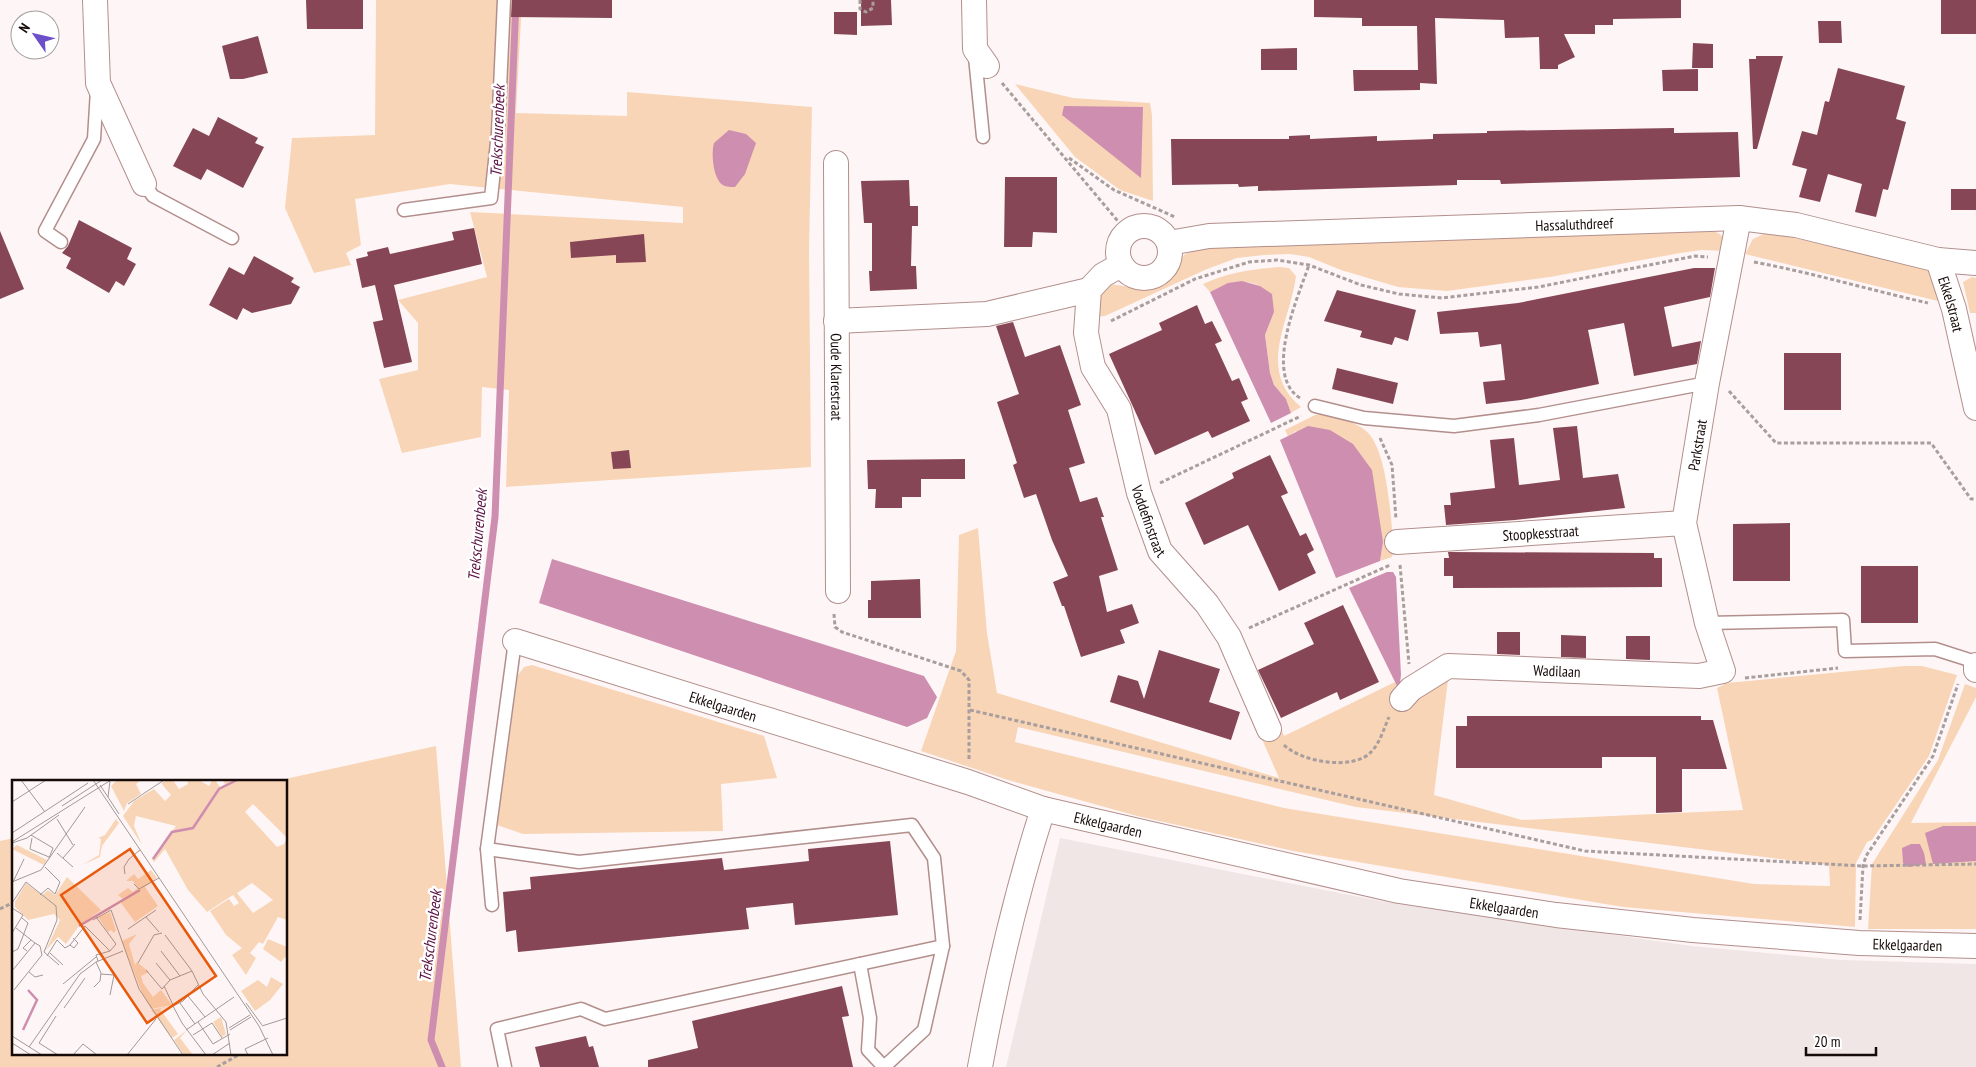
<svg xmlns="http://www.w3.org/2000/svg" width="1976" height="1067" font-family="'PT Sans Narrow',sans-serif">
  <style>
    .built { fill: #f0e6e5 }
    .green { fill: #f9d5b7; fill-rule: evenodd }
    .water { fill: #ce8eb0 }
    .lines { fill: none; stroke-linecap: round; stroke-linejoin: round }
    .stream { stroke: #ce8eb0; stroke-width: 7 }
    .building { fill: #864656 }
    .service-casing { stroke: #b28f8c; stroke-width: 15 }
    .minor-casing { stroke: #b28f8c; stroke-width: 26 }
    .path { stroke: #a89e9e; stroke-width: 3; stroke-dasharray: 4 2.5; stroke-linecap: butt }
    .service { stroke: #fff; stroke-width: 12 }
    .minor { stroke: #fff; stroke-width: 24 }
    .labels { text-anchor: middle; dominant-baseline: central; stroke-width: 5; stroke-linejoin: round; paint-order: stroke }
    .street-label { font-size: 15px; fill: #170b0a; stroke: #fff }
    .water-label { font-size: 16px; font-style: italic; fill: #5b1041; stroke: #fff }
    .inset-river { fill: none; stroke: #ce8eb0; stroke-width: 2.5 }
    .inset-road { fill: none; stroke: #a29898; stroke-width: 1 }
    .view { fill: #e8590c; fill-opacity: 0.15; stroke: #e8590c; stroke-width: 2.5 }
    .inset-edge { fill: none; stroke: #170b0a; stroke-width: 2.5 }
  </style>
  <rect width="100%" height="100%" fill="#fef6f6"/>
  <polygon class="built" points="1060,838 1391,903 1692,946 1841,960 1976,964 1976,1067 1006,1067"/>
  <g class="green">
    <polygon points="376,0 522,0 516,113 627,116 627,92 812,107 809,250 811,467 506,487 509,390 482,387 481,437 402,453 379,379 418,370 418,323 398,300 487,277 470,212 683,223 683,207 450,184 355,199 361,245 346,253 351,265 314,273 285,208 292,138 375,135"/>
    <polygon points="1015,84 1073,98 1150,103 1152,115 1153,201 1120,190 1075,157"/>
    <path d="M1712 231C1723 233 1726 241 1728 251L1702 250 1680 253 1550 277 1447 291 1398 287 1341 270 1309 257 1290 254 1264 255 1237 258 1207 269 1105 316 1096 317 1098 291 1110 284 1144 289 1155 287 1164 280 1184 255 1195 249 1242 243Z"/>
    <polygon points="1768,232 1929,269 1946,303 1745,254 1753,239"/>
    <path d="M1280 267 1289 268 1296 276C1290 323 1256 369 1301 407L1291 413 1286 399 1274 385 1270 373 1265 335 1274 312 1260 286C1241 277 1228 284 1210 292L1203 284C1228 272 1253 269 1280 267Z"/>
    <polygon points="1972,277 1976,278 1976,313 1970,313 1963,282"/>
    <path d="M1323 414C1337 418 1355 421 1366 431 1388 449 1391 522 1394 550L1392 557 1380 561 1383 542 1296 431 1288 436 1285 430 1315 415Z"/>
    <path d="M978 528 987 633 997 693 1279 778 1261 737 1280 726 1284 736 1395 682 1397 685 1400 683 1412 702 1448 680 1434 795 1522 820 1743 810 1717 688 1727 683 1904 666H1922L1957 675 1929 756 1872 840 1867 842 1856 863 1855 927 1623 907 1293 851 1137 816 1008 780 921 751 956 651 959 535ZM1018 727 1356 807 1829 865 1830 886 1754 884 1284 808 1015 742Z"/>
    <polygon points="532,665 764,736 777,778 721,784 723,831 523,834 497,825 518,675 524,667"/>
    <polygon points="1965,684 1976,688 1976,697 1911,823 1976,822 1976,929 1868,929 1872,864 1938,760"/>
    <polygon points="436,746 461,1067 0,1067 0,841 14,838 14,1053 286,1053 286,781 276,781"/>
  </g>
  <g class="water">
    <polygon points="1064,106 1143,107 1141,178 1062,115"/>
    <path d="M729 130 746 134 756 143 745 174 735 187C732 187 726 187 723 185 713 179 711 153 714 143Z"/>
    <polygon points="1242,281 1260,286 1272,294 1274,312 1265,335 1270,373 1274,385 1286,399 1291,413 1271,423 1210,292 1228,283"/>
    <polygon points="1308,426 1330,430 1353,444 1372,470 1383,542 1380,561 1336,578 1280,440"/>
    <polygon points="552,559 924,676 937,697 927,718 907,727 539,603"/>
    <polygon points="1387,572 1393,572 1396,577 1401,675 1400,683 1397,686 1349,588"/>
    <polygon points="1943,826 1976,826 1976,861 1933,864 1925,833"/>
    <polygon points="1911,844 1920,844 1924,853 1926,864 1908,867 1903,863 1902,848"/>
  </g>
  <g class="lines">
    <polyline class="stream" points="442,1067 431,1040 495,517 516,0"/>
  </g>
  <g class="building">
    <polygon points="306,0 363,0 363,29 307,29"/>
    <polygon points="512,0 612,0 612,18 511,17"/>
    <polygon points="861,0 891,0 892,25 861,26"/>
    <polygon points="1314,0 1681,0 1681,18 1613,19 1613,25 1595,25 1595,34 1564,34 1575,57 1558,65 1558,69 1540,69 1539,37 1505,38 1504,20 1435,18 1437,84 1420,83 1420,90 1354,91 1353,70 1418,70 1417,26 1362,26 1362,18 1314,17"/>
    <rect x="1941" y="0" width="35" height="34"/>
    <polygon points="834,12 857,12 857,35 834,34"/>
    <polygon points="1818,21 1841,21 1842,43 1819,43"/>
    <polygon points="258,36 268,73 243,79 230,79 222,46"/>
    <polygon points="1693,43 1713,44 1713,68 1692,68"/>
    <polygon points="1297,48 1297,70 1261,70 1261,49"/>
    <polygon points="1756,56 1783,56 1757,149 1753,149 1749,59 1756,59"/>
    <polygon points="1838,68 1905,86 1896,119 1906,122 1888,190 1883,189 1876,217 1855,212 1862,184 1828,174 1820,202 1799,197 1807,169 1792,165 1802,131 1817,135 1825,101 1829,102"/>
    <polygon points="1698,69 1698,91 1663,91 1662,70"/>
    <polygon points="218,117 258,138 255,143 264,147 243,188 207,169 201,180 173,166 193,128 209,136"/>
    <polygon points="1674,128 1674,133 1738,132 1740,177 1501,184 1500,180 1457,180 1457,185 1258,191 1258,186 1239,187 1238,184 1172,185 1171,139 1289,139 1289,136 1310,135 1310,139 1377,136 1377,141 1433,139 1433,134 1487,133 1487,131"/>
    <polygon points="1005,177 1057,177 1057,233 1033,232 1032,247 1004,247"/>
    <polygon points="909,180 910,206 918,206 918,226 912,226 911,266 916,266 917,289 870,291 869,271 872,271 872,223 864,223 861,181"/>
    <rect x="1951" y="189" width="25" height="21"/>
    <polygon points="79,220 132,248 127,259 136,264 124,286 116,281 109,293 66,268 71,258 62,253 68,246"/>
    <polygon points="474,228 482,264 394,285 412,362 384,368 373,322 383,320 375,285 362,288 356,259 368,256 367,252 388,247 390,254 454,240 452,232"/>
    <polygon points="0,231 24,289 0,299"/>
    <polygon points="644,234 646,262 616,263 616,255 571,258 570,242"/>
    <polygon points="254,256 294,278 291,282 300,287 291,304 252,313 243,308 237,320 209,305 229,267 244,275"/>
    <polygon points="1694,268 1715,268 1710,297 1664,307 1672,347 1701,341 1697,364 1634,376 1624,323 1588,330 1599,384 1521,400 1486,404 1483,382 1505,380 1501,344 1480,347 1478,332 1440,334 1437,312 1518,303"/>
    <polygon points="1337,290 1416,310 1408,341 1395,337 1392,345 1360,337 1362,331 1324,321"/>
    <polygon points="1197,305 1205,324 1212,321 1222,341 1215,344 1232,381 1239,378 1248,399 1241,402 1250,421 1212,438 1208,431 1155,455 1109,354 1162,330 1159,323"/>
    <polygon points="1013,322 1025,357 1060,345 1081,405 1068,410 1085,463 1069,468 1080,502 1097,497 1104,517 1101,517 1118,570 1099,576 1107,612 1132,604 1139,623 1120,630 1125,643 1081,657 1064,606 1062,606 1053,582 1068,576 1052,540 1036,494 1024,498 1013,465 1017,463 997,402 1019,394 996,326"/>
    <rect x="1784" y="353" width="57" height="57"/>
    <polygon points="1337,368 1398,383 1393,404 1332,389"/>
    <polygon points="1577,426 1583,478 1618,474 1625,508 1515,520 1446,525 1444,505 1451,505 1450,493 1495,488 1490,440 1514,438 1519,485 1560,480 1553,428"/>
    <polygon points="629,450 631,468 613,469 611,452"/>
    <polygon points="1270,455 1288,493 1281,496 1300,536 1306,533 1314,550 1307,554 1316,573 1279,591 1248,525 1204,545 1185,503 1234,478 1232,473"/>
    <polygon points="965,459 965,479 921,479 921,497 902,497 902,508 875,508 876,489 868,489 867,460"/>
    <polygon points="1790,523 1790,581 1733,581 1733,524"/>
    <polygon points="1448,552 1654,553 1654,558 1662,558 1662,587 1453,588 1453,576 1444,576 1444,558 1449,558"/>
    <rect x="1861" y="566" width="57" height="57"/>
    <polygon points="920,579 921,618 868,618 868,600 871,600 871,581"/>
    <polygon points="1343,605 1379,682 1340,700 1337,692 1281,718 1258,670 1314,644 1304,623"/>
    <polygon points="1497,632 1520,632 1520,655 1497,654"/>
    <polygon points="1561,635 1586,636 1586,658 1561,657"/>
    <polygon points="1626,636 1650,636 1650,660 1626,659"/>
    <polygon points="1159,650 1220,669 1209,702 1240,712 1231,740 1110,702 1118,675 1138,681 1144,699"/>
    <polygon points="1467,716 1701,716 1701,720 1713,720 1727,769 1682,769 1682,812 1656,813 1656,757 1602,757 1602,768 1456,768 1456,726 1467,726"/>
    <polygon points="890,841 898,915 795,925 793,903 746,908 749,929 518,952 516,930 506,932 503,892 531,889 530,877 722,858 724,870 809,861 808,849"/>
    <polygon points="842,986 849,1016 842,1017 853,1067 648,1067 648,1060 698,1048 692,1021"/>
    <polygon points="586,1036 589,1047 593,1046 599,1067 540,1067 535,1047"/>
  </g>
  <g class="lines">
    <defs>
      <g id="service">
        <polyline points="975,57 983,137"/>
        <polyline points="144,184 153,196 232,238"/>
        <polyline points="404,210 491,198 498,133 504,0"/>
        <polyline points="61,242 45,231 94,139 97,90"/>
        <polyline points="1315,406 1364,418 1454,426 1539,415 1707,383"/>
        <polyline points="1707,623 1843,620 1845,651 1935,649 1976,662"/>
        <polyline points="487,849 579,862 912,825 934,858 943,946 924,1030 884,1067"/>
        <polyline points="492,905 487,849 515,641"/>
        <polyline points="860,964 870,1018 868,1050 884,1067"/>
        <polyline points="505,1067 497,1029 581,1009 605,1019 943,946"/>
      </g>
      <g id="minor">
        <polyline points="95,0 98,83 144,184"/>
        <polyline points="974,0 975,49 987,66"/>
        <path id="s1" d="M836 163 838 591"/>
        <circle cx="1144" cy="252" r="26"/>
        <path id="s2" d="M1169 243 1209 236 1739 218 1796 225 1938 260 1976 263"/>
        <path id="s3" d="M1938 260 1954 309 1976 408"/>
        <path id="s4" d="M1121 265 1103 275 1089 290 1086 333 1093 367 1119 409 1139 493 1160 551 1207 604 1229 637 1269 729"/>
        <polyline points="836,321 987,314 1089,290"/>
        <path id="s5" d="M1397 542 1684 523"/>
        <path id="s6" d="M515 641 968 782 1043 809 1399 891 1556 915 1693 930 1859 943 1976 946"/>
        <polyline points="1976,665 1976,670"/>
        <path id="s7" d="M1402 699 1411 689 1448 666 1699 676 1723 671 1707 623 1684 523 1707 383 1739 218"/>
        <path d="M980 1067C996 980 1016 893 1043 809"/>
      </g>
    </defs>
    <use href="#service" class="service-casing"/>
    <use href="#minor" class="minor-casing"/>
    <g class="path">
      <polyline points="860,0 860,9 866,12 873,8 873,0"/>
      <polyline points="1002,83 1127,232"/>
      <polyline points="1069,158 1114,190 1175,217"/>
      <path d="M1754 262C1813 273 1870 290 1928 303"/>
      <polyline points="1111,321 1195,279 1249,262 1277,260 1309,265 1361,285 1399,294 1442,298 1538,287 1695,256 1708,257"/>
      <polyline points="1729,391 1776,443 1931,443 1971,499 1976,499"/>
      <path d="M1300 398C1263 375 1298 297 1309 265"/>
      <polyline points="1380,438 1392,465 1396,519"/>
      <polyline points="1160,483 1301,416"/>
      <polyline points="1400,565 1409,664"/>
      <polyline points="834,614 835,627 842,632 961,671 969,680 969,759"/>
      <polyline points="1249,628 1390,565"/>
      <polyline points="1745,678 1838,668"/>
      <polyline points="970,710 1585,851 1863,866 1976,864"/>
      <path d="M1284 745C1301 762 1353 771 1371 752 1380 743 1384 728 1389 717"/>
      <polyline points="0,909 14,902"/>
      <polyline points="1860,920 1863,866 1866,856 1933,756 1958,684"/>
      <polyline points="217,1067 242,1053"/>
    </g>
    <use href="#service" class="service"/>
    <use href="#minor" class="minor"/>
  </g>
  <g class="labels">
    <g class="street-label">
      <text stroke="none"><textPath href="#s2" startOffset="406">Hassaluthdreef</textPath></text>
      <text stroke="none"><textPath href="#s3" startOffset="46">Ekkelstraat</textPath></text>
      <text stroke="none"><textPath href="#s1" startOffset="214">Oude Klarestraat</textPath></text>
      <text stroke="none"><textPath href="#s7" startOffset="565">Parkstraat</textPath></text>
      <text stroke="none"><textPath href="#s4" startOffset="284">Voddefinstraat</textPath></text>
      <text stroke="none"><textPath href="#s5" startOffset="144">Stoopkesstraat</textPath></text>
      <text stroke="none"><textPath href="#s7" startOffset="166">Wadilaan</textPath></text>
      <text stroke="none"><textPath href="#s6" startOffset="218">Ekkelgaarden</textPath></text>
      <text stroke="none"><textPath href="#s6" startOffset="621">Ekkelgaarden</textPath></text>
      <text stroke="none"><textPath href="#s6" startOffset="1026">Ekkelgaarden</textPath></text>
      <text stroke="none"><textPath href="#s6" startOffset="1431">Ekkelgaarden</textPath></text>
    </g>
    <g class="water-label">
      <text transform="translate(497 131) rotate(-88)">Trekschurenbeek</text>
      <text transform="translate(477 535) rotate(-85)">Trekschurenbeek</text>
      <text transform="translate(430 936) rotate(-83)">Trekschurenbeek</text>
    </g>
  </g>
  <g transform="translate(12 780)">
    <rect width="275" height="275" fill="#fef6f6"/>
    <path d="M105 0 128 1 124 4 129 14 115 23 112 31 99 6ZM155 0H161L167 9 176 4 175 0H187L197 6 200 0H203L208 7 213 4 211 0H275V140L266 137 251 164 247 162 238 173 244 178 234 195 220 175 230 168 214 155 198 131 217 119 222 126 227 123 221 115 195 132 176 110 153 69 142 82 140 79 164 46 124 36 122 46 130 65 111 36 122 21 142 9 153 21 159 15 149 3ZM241 24 275 58 272 64 265 67 233 32ZM240 103 261 120 241 133 225 113ZM104 39 107 43 90 66 88 77 70 85 87 75 89 59 86 58 93 55ZM5 65 35 80 32 85 0 69ZM139 90 145 98 133 107 146 126 123 142 109 123 114 117 111 119 106 115 116 108 121 112 125 108 134 122 121 101H114L122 94 126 99ZM55 97 89 130 67 146 54 164 46 157 34 170 48 140 42 134 16 140 3 127V122L14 103 30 115 36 110 43 115ZM98 132 104 150 102 153 99 150 96 152 86 137ZM125 154 117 164 123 185 125 182 137 192 129 196 131 203 141 217 149 210 160 225 139 229 130 213 110 161ZM256 159 275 167V175L269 182 251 169ZM259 197 271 204 258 220 243 231 229 211 246 200 255 207ZM159 226 148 229 166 254 160 258 139 230ZM209 237 214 254 210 257 201 242ZM175 250 168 258 181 275H172L162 260Z" fill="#f9d5b7" fill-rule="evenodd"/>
    <path class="inset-river" d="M141 79 160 52 181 48 207 9 225 0M67 146 128 110M11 250 25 220 16 210"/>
    <path class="inset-road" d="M9 0 33 32M81 0 247 246 261 275M88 5 107 34M96 17 98 1M0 22 34 0M116 24 152 0M50 26 90 0M45 39 61 65M0 53 76 3M19 55 41 68 37 78M20 58 18 69 37 77M0 62 99 0M0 63 15 58 47 35M45 73 61 87M51 78 63 64M113 94 112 87 117 79 128 70M0 102 29 90 73 27M1 102 12 79M14 102 44 126 45 140 32 172 47 185M122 104 127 109 147 98M28 115 36 108 43 114 48 102 33 87M0 123 14 102M0 128 11 135 0 153M84 137 104 164 98 171 84 175 86 181M134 137 147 152M81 140 99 130 127 209 171 275M4 148 23 163M116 149 144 130M153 155 180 191 191 214 214 242 219 275M58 165 73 146 98 171M15 171 11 168 19 160M149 171 168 196M0 172 6 169 16 143 10 138M38 173 51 185M35 176 45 160 53 168 58 165 62 168 66 163 61 158M126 183 142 155 150 153M144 183 158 200M134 190 150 209 158 200 180 191M0 191 23 163 28 166 30 175 2 210M17 192 23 197 31 195M89 194 102 195 98 215M51 204 84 177M186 205 171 221 161 226 170 243 194 275M152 206 161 225M82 207 88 201 89 193 84 182M176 216 193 237M168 223 183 244M234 223 250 245M52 228 73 198M44 236 27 263 46 275M186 242 201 264 218 254M250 246 275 238M217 248 238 235M174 250 222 217M218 250 239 237M181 255 200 243 210 258M0 256 30 275M0 263 19 275M17 267 68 194 84 182 111 171M61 275 71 264 85 275M115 275 144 239M200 275 218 263M236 275 233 269 256 258"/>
    <path class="view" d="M118 69 204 196 135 243 49 115Z"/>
    <rect width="275" height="275" class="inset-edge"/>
  </g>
  <g transform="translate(35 35) rotate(304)"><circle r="24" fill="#ffffff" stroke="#a29d9d"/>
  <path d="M0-4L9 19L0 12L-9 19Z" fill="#6c50c9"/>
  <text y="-8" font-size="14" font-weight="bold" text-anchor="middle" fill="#170b0a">N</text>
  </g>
  <path d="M1806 1047v8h70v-8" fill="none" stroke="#170b0a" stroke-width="2.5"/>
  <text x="1814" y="1047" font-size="15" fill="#170b0a" stroke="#ffffff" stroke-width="4" paint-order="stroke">20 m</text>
</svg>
